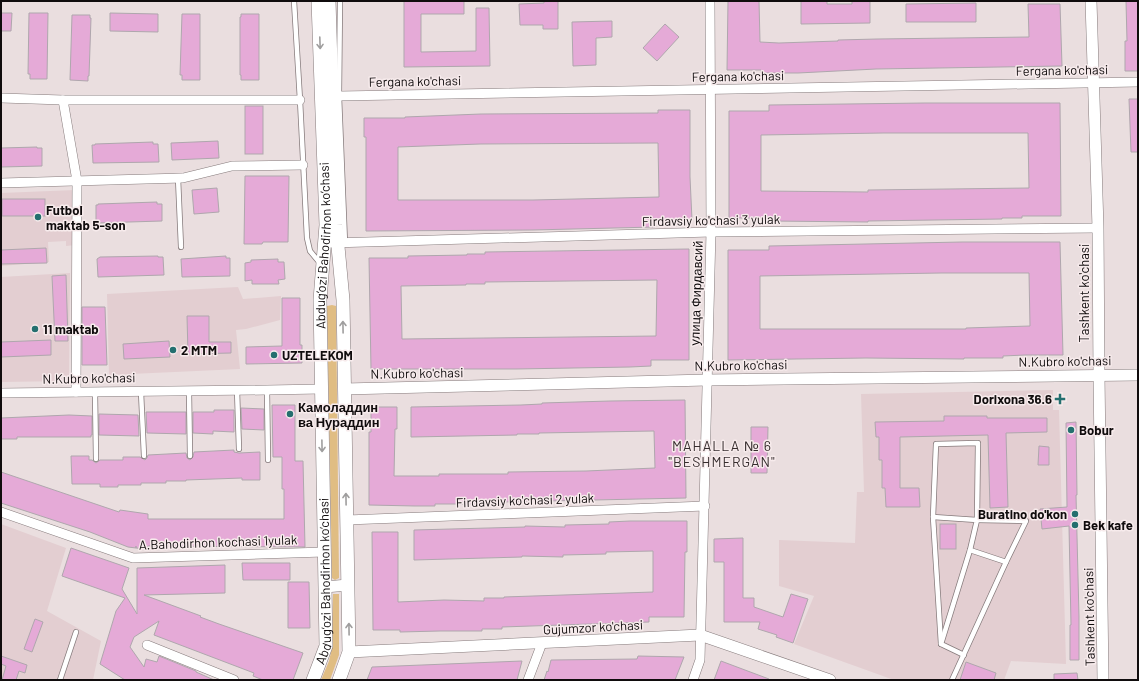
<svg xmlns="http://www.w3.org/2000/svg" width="1139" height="681" font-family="Barlow,sans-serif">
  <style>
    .built { fill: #e3ced1 }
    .green { fill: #e0bd83 }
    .building { fill: #e5aad7; stroke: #afa7ad; fill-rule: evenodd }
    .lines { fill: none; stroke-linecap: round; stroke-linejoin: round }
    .service-casing { stroke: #867b7c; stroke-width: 6 }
    .minor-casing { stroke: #867b7c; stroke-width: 10 }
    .tertiary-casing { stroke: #867b7c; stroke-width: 12 }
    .secondary-casing { stroke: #867b7c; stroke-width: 14 }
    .service { stroke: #fff; stroke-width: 4.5 }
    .minor { stroke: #fff; stroke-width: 9 }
    .tertiary { stroke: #fff; stroke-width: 11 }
    .secondary { stroke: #fff; stroke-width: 13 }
    .oneway { stroke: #9f9e9e }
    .poi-dot { fill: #246f6f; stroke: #f7ebec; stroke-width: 1.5 }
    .labels { text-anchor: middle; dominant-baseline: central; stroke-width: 3; stroke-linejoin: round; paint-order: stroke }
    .street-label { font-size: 13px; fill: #100c0d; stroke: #f7ebec }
    .poi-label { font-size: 13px; font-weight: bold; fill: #100c0d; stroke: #f7ebec; text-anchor: start }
    .neighbourhood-label { font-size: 14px; letter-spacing: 1px; fill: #362d2e; stroke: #f7ebec }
  </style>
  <rect width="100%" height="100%" fill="#eadedf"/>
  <g class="built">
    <polygon points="75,190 76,245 66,246 66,241 48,242 49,262 1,266 1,193"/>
    <polygon points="70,273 69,381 1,382 1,277"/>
    <polygon points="238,287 243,299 281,296 280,320 246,329 236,330 240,369 109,375 107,294"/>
    <polygon points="1053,390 1053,410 1059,410 1066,664 1011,661 1004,680 894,680 794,644 814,596 779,586 779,540 855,543 857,492 864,492 861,394"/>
    <polygon points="1,524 66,548 47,611 101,641 93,680 1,680"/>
  </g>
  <g class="green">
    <polygon points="332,305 336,306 339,578 335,580 332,578 327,306"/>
    <polygon points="333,594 339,594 339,655 330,680 321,680 329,661 332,648"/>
  </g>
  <g class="building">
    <polygon points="404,1 464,1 464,14 421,14 421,52 476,51 476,8 489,8 490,66 404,67"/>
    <polygon points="544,1 558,1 558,29 543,29 543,25 520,25 519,4 544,3"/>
    <polygon points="728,1 759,1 760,42 779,43 838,41 838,40 877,39 1029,37 1028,4 1060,4 1062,66 876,69 798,73 761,73 761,70 727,70"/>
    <polygon points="801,1 827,1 827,4 852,4 852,1 870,1 870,23 801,24"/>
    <polygon points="1126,1 1138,1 1138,71 1125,71 1125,41 1127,41"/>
    <polygon points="976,3 976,22 906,22 906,4"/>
    <polygon points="1,13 12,13 11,31 1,31"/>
    <polygon points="29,13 48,13 47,79 30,79 30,74 28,74"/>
    <polygon points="110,13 158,14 158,32 110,31"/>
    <polygon points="182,14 200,14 200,80 182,80 182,75 180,75"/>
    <polygon points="241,14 259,14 259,80 241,80 241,75 240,75 240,17 241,17"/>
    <polygon points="72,15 90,15 90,18 91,18 89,76 88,76 88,81 70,80"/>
    <polygon points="612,21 612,37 596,38 596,65 573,66 572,22"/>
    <polygon points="665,24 679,37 657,61 643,48"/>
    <polygon points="1129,99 1138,99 1138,152 1131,152"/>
    <path d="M924 103H1060L1061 216H1022V218H1002V219L868 221V222L771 221V218H729V111H769V105ZM883 133H1028L1029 188 868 190V192L761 191V135Z"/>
    <rect x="245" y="106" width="18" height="48"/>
    <path d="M658 110H690V177L692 220H655V227L532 230 366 231V137H364V118H405V117L481 114 658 113ZM658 143 659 197 533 200H398V147L480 144Z"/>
    <polygon points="218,141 219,158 172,160 171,143"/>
    <polygon points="153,142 153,144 158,144 159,162 93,163 92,145 95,145 95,144"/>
    <polygon points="37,147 37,148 42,148 42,166 1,167 1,148"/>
    <polygon points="245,176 289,176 288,242 263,242 262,244 244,244"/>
    <polygon points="217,188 219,212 194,214 192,190"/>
    <rect x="2" y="199" width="43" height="17"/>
    <polygon points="157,202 157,204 162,204 162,221 96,223 96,205 98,205 98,204"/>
    <path d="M962 242H1060L1063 355H1025L1003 356V358H964V359L866 358 728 360V250H769V246ZM941 273H1029L1030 326 966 328V329H760V276Z"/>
    <polygon points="46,248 47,263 1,264 1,250"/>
    <path d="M689 249V360H651V366L630 367 516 369H371L369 258H408V256L467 255V254H485V252ZM657 280 656 336 402 339 401 286 466 285V284H485V282Z"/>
    <polygon points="158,256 158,257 163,257 164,275 98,277 97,259 100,257"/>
    <polygon points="226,256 226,258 230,258 230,276 182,277 181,259"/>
    <polygon points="278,259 278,262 284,262 285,279 278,280 279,284 252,284 252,280 245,281 245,263 251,262 251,260"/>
    <polygon points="66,275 68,341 55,341 52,276"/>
    <polygon points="282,298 300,298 300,345 302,345 302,363 246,364 246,347 282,346"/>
    <polygon points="82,307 105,307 107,365 82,365"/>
    <polygon points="187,316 209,316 209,342 231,342 231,353 188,354"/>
    <polygon points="51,340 51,355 1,357 1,342"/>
    <polygon points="169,341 170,357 124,359 123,344"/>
    <polygon points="685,400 686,498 502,502 502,504 435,504 435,506 415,506 369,505 369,432 371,432 371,407 397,407 397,429 395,429 394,476 439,476 439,474 508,474 508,472 586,471 655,468 654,431 539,433 539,434 517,434 517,435 411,437 411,407 521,405 542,404 542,403 610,401"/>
    <polygon points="272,405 295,405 295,461 303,461 305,547 148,546 148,549 136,548 136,546 136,548 128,547 90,532 1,503 1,472 119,512 120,510 148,514 148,519 284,519 284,489 282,489 282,457 273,457"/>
    <polygon points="241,408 264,409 264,430 242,429"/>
    <polygon points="214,410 234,410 234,432 213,431 213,434 193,433 193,412 214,412"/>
    <polygon points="146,412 186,412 186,434 147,433"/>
    <polygon points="99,414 138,415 139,436 99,435"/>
    <polygon points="69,415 92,416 92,435 91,435 91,437 17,437 17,439 1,439 1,418"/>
    <polygon points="944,416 987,416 987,418 1047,418 1047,432 1006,433 1008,507 990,508 988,435 900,437 900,488 919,488 920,507 886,507 885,488 882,488 882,460 879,460 879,437 876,437 875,422 944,421"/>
    <polygon points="1076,422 1077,495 1076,495 1079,617 1079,660 1070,660 1070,625 1071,625 1069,526 1042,529 1040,509 1067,507 1066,423"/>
    <polygon points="751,427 768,427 767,473 751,473"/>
    <polygon points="1039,446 1049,447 1049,465 1038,465"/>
    <polygon points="234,450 234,452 239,453 260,452 260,480 242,480 242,478 186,480 186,481 166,481 166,483 141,483 141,485 118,485 118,487 100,487 100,484 72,484 71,456 89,456 89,460 92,460 96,463 100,460 123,460 123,457 140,457 145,460 147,458 148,455 186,453 187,458 190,460 193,457 194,452"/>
    <polygon points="630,521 687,521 687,552 685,552 684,617 649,617 649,622 502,627 502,629 482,629 482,631 440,631 400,632 400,630 373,630 372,532 398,532 398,602 444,600 484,601 484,598 504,598 504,597 653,592 653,551 606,552 606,554 563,555 563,557 522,556 522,557 414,560 414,530 525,527 525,526 565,527 565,525 609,524 609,522"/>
    <rect x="940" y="524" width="16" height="25"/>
    <polygon points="743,538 743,598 754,598 754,607 783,617 791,594 808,599 793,643 776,637 777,635 758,629 760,622 724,622 724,562 714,562 714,539"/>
    <polygon points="71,548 129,568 122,589 137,614 137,568 225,565 225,593 144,595 201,616 200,617 219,624 303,653 293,680 263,680 253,676 254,673 154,635 159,621 134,637 130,647 144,667 146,659 157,662 159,656 196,671 196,672 214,680 125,680 100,664 116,611 125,598 62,576"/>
    <polygon points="242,563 290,563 290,580 243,580"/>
    <polygon points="288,582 309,582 310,628 288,628"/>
    <polygon points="35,619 43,622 32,652 24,649"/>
    <polygon points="1,656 27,665 25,673 19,671 16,680 2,680 6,666 1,664"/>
    <polygon points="638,656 684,657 675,680 544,680 547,671 548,672 551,660 637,659"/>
    <polygon points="522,661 517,680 367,680 372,667"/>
    <polygon points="721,661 769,679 769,680 714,680"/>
    <polygon points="966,662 996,673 994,680 960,680"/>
    <polygon points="1077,673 1078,680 1054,680 1054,674"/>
  </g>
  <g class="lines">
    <defs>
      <g id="service">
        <polyline points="294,1 300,100 307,238 310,251 320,263"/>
        <polyline points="340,1 339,96 345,243"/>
        <polyline points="178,178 181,247"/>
        <polyline points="237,390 239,449"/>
        <polyline points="267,390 268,460"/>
        <polyline points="189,391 190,456"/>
        <polyline points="95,392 96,459"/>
        <polyline points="141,392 144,456"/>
        <polyline points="933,517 977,520 970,550 941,644 964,655"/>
        <polyline points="941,644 933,517 936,444 978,443 977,520 1026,521 1006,562"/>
        <polyline points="60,680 76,632"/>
        <polyline points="952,680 1006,562 970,550"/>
      </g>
      <g id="minor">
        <polyline points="339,96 1138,82"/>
        <polyline points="1,98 63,100 300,100"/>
        <polyline points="63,100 77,181 76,392"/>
        <polyline points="1,183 183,178 232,166 303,165"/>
        <polyline points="332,243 711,232 1098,228"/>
        <polyline points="1,393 267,390 321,389"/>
        <polyline points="1,512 133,558 324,552"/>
        <polyline points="347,520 705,506"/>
        <polyline points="147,645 234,680"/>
        <polyline points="528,680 542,643"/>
        <polyline points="693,680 700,660 711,232 710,1"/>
      </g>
      <g id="tertiary">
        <polyline points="1091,1 1098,228 1099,375 1103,680"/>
        <polyline points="344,389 707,380 1138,375"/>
        <polyline points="325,587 348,585"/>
        <polyline points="349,652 700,635 830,680"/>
      </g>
      <g id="secondary">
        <polyline points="329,1 336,225 343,300 349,652 339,680"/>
        <path id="s1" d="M313 680 326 646 320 300 326 225 318 1"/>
      </g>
    </defs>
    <use href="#service" class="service-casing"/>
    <use href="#minor" class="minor-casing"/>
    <use href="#tertiary" class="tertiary-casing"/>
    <use href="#secondary" class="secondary-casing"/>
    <use href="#service" class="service"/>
    <use href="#minor" class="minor"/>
    <use href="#tertiary" class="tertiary"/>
    <use href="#secondary" class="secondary"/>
  </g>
  <defs><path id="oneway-shaft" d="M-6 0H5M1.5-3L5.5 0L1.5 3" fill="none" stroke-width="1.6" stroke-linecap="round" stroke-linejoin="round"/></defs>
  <g class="oneway">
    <use href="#oneway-shaft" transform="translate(320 43) rotate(88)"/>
    <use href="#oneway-shaft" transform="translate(343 327) rotate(-91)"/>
    <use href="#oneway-shaft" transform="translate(322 446) rotate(89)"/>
    <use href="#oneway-shaft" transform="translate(346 499) rotate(-91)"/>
    <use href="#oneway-shaft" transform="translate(349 629) rotate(-91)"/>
  </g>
  <g class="poi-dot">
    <circle cx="38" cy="217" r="4"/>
    <circle cx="35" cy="329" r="4"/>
    <circle cx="173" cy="350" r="4"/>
    <circle cx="274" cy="355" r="4"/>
    <path d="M1058 393h4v4h4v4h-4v4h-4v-4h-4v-4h4z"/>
    <circle cx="290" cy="414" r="4"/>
    <circle cx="1071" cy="430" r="4"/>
    <circle cx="1075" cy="514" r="4"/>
    <circle cx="1075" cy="525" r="4"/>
  </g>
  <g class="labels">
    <g class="street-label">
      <text transform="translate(1062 70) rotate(-1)">Fergana ko'chasi</text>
      <text transform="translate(738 76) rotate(-1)">Fergana ko'chasi</text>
      <text transform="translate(415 81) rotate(-1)">Fergana ko'chasi</text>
      <text transform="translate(711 220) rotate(-1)">Firdavsiy ko'chasi 3 yulak</text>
      <text stroke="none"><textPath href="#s1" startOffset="437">Abdug’ozi Bahodirhon ko’chasi</textPath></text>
      <text transform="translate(696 293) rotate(-88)">улица Фирдавсий</text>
      <text transform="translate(1084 293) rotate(-90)">Tashkent ko'chasi</text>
      <text transform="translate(1065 361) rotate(-1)">N.Kubro ko'chasi</text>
      <text transform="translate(741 365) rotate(-1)">N.Kubro ko'chasi</text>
      <text transform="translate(417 373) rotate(-1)">N.Kubro ko'chasi</text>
      <text transform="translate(89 378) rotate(-1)">N.Kubro ko'chasi</text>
      <text transform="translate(525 500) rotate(-2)">Firdavsiy ko'chasi 2 yulak</text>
      <text transform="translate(218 542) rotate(-2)">A.Bahodirhon kochasi 1yulak</text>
      <text stroke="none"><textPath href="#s1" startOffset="101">Abdug’ozi Bahodirhon ko’chasi</textPath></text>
      <text transform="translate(1089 617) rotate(-91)">Tashkent ko'chasi</text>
      <text transform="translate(593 627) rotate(-3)">Gujumzor ko'chasi</text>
    </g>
    <g class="poi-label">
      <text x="46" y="210">Futbol<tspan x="46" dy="15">maktab 5-son</tspan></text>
      <text x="43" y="329">11 maktab</text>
      <text x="181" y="350">2 MTM</text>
      <text x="282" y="355">UZTELEKOM</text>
      <text x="1052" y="399" text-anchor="end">Dorixona 36.6</text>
      <text x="298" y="407">Камоладдин<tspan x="298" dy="15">ва Нураддин</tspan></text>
      <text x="1079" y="430">Bobur</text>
      <text x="1067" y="514" text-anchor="end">Buratino do'kon</text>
      <text x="1083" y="525">Bek kafe</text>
    </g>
    <g class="neighbourhood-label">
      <text x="722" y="445">MAHALLA № 6<tspan x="722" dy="16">"BESHMERGAN"</tspan></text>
    </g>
  </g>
  <rect width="1139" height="681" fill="none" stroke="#100c0d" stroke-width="4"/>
</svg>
